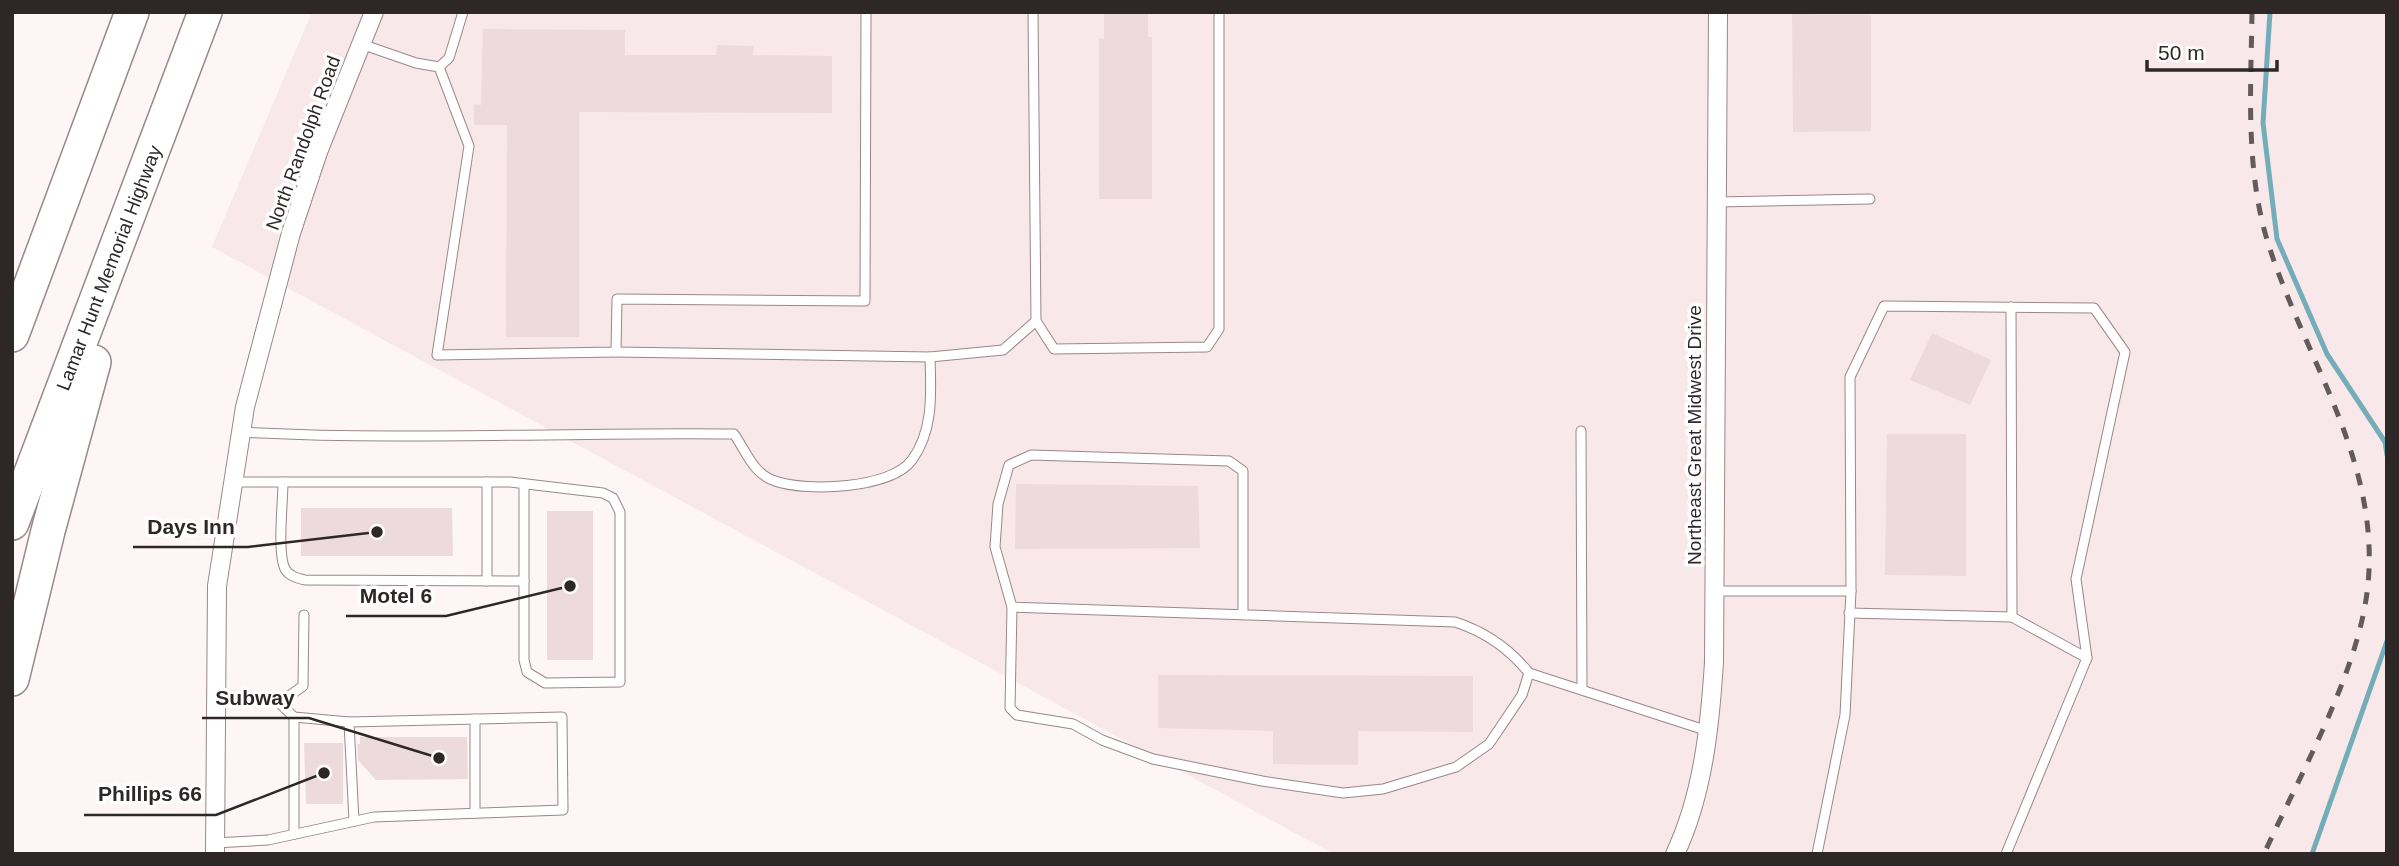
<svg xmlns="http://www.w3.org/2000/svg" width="2399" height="866" font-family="Helvetica,sans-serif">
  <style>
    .built { fill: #f9e8e9 }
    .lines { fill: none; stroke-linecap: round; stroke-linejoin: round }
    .stream { stroke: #73adb9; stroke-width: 5 }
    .building { fill: #eddadc }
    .lane-casing { stroke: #998789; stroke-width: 11 }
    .street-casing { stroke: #998789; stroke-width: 20 }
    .highway-casing { stroke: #998789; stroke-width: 36 }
    .lane { stroke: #fff; stroke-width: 9 }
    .street { stroke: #fff; stroke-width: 18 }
    .highway { stroke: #fff; stroke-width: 33 }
    .rail { stroke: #625a5b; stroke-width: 5; stroke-dasharray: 12 12; stroke-linecap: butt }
    .labels { text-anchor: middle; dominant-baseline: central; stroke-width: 7; stroke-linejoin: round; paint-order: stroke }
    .street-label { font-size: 19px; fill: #2e2728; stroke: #fff }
    .leader { fill: none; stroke: #2e2728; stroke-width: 2.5 }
    .callout-dot { fill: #2e2728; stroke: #fff; stroke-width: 2.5 }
    .callout-label { font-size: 21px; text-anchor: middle; font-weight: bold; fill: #2e2728; stroke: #fff; stroke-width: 7; stroke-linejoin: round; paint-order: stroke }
  </style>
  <rect width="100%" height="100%" fill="#fdf5f6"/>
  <polygon class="built" points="312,12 2387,12 2387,854 1334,854 212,247"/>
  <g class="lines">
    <g class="stream">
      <polyline points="2270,12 2263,123 2277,239 2327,354 2385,442 2387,455"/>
      <polyline points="2312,854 2387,641"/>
    </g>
  </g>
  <g class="building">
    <polygon points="1104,12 1148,12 1148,37 1152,37 1152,199 1099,199 1099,38 1104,39"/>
    <polygon points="1792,14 1871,15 1871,131 1793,132"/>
    <polygon points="483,29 625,30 625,55 716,55 717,45 754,46 753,55 832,56 832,113 579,112 579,337 506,337 507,125 474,125 474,104 481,105"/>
    <polygon points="1932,333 1991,360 1970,405 1910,380"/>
    <polygon points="1887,434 1966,434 1966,576 1885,575"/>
    <polygon points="1016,484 1198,486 1200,548 1015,549"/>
    <polygon points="301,508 452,508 453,556 301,556"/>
    <rect x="547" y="511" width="46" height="149"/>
    <polygon points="1158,675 1473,676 1473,732 1358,731 1358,765 1273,764 1273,731 1158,728"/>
    <polygon points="360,737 467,737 468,779 376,780 358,760 357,744 360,744"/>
    <polygon points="304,743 343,743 343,804 306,804"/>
  </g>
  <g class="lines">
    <defs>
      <g id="lane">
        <polyline points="1033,12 1036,321 1054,349 1207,347 1219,329 1219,12"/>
        <polyline points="361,44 416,63 439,67 449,58 463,12"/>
        <polyline points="439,67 469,146 437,355 616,352 617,299 865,301 866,12"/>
        <polyline points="1717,202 1870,199"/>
        <polyline points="930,357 1003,350 1036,321"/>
        <polyline points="1581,431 1582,689"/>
        <path d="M241 432C405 441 570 432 734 434 746 451 753 474 775 481 806 492 891 489 912 460 934 430 931 392 930 357L616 352"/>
        <polyline points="233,482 510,482 603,493 613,498 620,512 620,682 545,683 527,672 524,660 524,484"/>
        <path d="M283 482C283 502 277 553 285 569 289 576 297 578 305 580L524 581"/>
        <polyline points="487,581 487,482"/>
        <polyline points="1715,591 1851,591"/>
        <polyline points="1012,607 1010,708 1017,715 1073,724 1102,740 1153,759 1262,781 1343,793 1383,789 1456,767 1489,744 1522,695 1529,673"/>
        <polyline points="1849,613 2012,617 2011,307"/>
        <path d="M1243 615V471L1229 461 1031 455 1009 465 998 504 995 547 1012 607 1455 622C1486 632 1509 648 1529 673L1708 731"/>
        <polyline points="2012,617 2087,658"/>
        <polyline points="275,699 289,696 303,686 304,615"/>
        <polyline points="294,717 294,834"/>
        <polyline points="475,719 475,813"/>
        <polyline points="349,722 354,821"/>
        <polyline points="215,843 268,840 374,817 563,810 562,717 349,722 294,717 275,699 216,695"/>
        <polyline points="1817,854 1845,715 1851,591 1850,377 1884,306 2094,308 2125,352 2076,579 2087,658 2006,854"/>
      </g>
      <g id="street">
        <polyline points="215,854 217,586 245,407 291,233 318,152 374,12"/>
        <path d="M1675 854C1703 795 1710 726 1714 662L1718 12"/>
      </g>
      <g id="highway">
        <polyline points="12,335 132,12"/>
        <polyline points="12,523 205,12"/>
        <polyline points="12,679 48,531 94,362"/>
      </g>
    </defs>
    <use href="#lane" class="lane-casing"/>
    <use href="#street" class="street-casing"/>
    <use href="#highway" class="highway-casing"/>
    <use href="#lane" class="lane"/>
    <use href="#street" class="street"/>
    <use href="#highway" class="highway"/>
    <path class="rail" d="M2252 12C2251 88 2245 169 2268 243 2304 357 2380 460 2368 584 2360 670 2300 774 2264 854"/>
  </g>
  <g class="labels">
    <g class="street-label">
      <text transform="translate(303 143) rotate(-70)">North Randolph Road</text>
      <text transform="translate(109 268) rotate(-69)">Lamar Hunt Memorial Highway</text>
      <text transform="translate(1694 435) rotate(-90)">Northeast Great Midwest Drive</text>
    </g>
  </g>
  <path class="leader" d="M377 532L248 547H133M570 586L446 616H346M439 758L309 718H202M324 773L216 815H84"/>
  <g class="callout-dot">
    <circle cx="377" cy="532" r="7"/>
    <circle cx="570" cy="586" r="7"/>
    <circle cx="439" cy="758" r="7"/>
    <circle cx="324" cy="773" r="7"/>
  </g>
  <g class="callout-label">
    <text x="191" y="534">Days Inn</text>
    <text x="396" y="603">Motel 6</text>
    <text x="255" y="705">Subway</text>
    <text x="150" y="801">Phillips 66</text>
  </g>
  <rect width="2399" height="866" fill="none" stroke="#2e2728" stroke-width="28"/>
  <path d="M2147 60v10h130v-10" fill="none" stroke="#2e2728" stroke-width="3.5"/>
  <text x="2158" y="60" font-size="21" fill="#2e2728" stroke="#ffffff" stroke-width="5" paint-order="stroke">50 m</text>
</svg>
